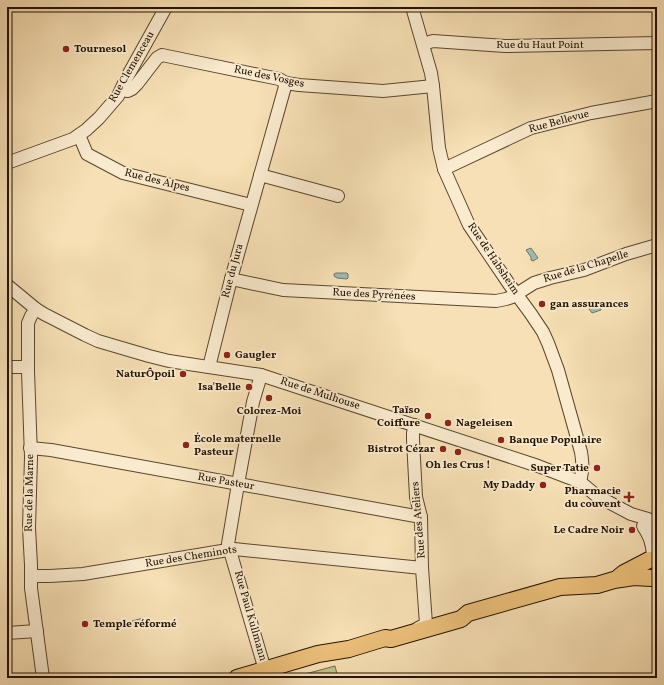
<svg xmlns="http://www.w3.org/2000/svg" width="664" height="685" font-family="Vollkorn,serif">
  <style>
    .green { fill: #bec28c; stroke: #716a46 }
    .water { fill: #9ebcb2; stroke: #6d786b }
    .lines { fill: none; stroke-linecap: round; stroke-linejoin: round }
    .minor-casing { stroke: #59462d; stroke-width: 14 }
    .major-casing { stroke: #241200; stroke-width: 18 }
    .minor { stroke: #faebcf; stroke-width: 12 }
    .major { stroke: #ecc07a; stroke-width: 16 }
    .poi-dot { fill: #8f2418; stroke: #faebcf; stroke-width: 1.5 }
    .labels { text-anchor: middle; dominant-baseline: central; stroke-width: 3.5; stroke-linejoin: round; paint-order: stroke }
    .street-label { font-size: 11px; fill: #241200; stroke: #faebcf }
    .poi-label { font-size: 11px; font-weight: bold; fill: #241200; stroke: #faebcf; text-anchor: end }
  </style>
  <rect width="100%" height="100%" fill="#f7e0b5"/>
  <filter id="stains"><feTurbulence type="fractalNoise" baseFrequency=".005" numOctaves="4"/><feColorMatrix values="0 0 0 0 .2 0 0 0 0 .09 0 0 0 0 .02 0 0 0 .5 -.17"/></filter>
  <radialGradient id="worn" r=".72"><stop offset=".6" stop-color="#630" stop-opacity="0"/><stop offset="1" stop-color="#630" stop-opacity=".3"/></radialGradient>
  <polygon class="green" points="335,666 338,678 290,678"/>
  <g class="water">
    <polygon points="531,248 538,258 533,261 531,260 531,257 526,250"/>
    <polygon points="336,273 347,273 348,274 348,278 347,279 337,278 334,276 334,274"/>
    <polygon points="600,304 601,310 592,313 589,309 590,307"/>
    <polygon points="143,618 145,624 134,627 132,625 132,621"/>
  </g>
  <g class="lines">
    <defs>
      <g id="minor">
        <path d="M412 7 431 73 433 86 439 148 444 169 469 225 509 284 531 314 543 332 548 343 558 370 581 452C583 465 583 469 580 482"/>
        <polyline points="423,44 433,41 505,46 657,43"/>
        <polyline points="122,90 128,91 132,89 137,84 157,58 162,55 279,79 286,83 299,85 383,91 433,86"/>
        <polyline points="79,135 87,154 123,173 251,205"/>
        <polyline points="7,163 73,139 86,130 99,118 118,96 126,79 166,7"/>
        <polyline points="444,169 531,128 591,113 657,101"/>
        <polyline points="260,175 338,196"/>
        <polyline points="231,279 283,290 496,301 506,299 512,297 534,283 550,278 584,270 626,254 657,245"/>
        <polyline points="7,285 36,309 44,314 85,335 98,341 149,356 169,361 261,375 273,379 538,466 580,482 597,496 631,514 648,519 657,534"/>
        <polyline points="36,309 31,316 28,323 28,371 31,457 29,528 31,565 31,588 43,678"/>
        <polyline points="7,367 28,367"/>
        <polyline points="209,367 231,279 286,83"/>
        <polyline points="261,375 253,402 238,484 228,544 265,670"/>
        <polyline points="30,448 51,450 421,517"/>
        <path d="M643 526C650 537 652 543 653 555"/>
        <polyline points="31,576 50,576 83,574 234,549 422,568"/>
        <polyline points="415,631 418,628 426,624 422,568 421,517 416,497 413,440 413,433 415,425"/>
        <polyline points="7,633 37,631"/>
      </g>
      <g id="major">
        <polyline points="619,577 624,573 649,560"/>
        <polyline points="237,678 318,654 349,649 385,638 391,639 461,619 468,613 560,587 597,585 614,580 634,577 651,578"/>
      </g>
    </defs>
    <use href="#minor" class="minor-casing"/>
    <use href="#major" class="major-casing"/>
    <use href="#minor" class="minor"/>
    <use href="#major" class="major"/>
  </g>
  <g class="poi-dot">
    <circle cx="66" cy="49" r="4"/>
    <circle cx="542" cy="304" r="4"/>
    <circle cx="227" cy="355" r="4"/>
    <circle cx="183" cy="374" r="4"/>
    <circle cx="249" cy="387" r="4"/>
    <circle cx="269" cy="398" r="4"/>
    <circle cx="428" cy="416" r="4"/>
    <circle cx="448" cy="423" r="4"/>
    <circle cx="501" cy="440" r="4"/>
    <circle cx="186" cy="445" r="4"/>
    <circle cx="443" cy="449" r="4"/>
    <circle cx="458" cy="452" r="4"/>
    <circle cx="597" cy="468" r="4"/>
    <circle cx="543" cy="485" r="4"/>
    <path d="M627 491h4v4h4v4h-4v4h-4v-4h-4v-4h4z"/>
    <circle cx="632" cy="530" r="4"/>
    <circle cx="85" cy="624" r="4"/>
  </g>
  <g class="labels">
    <g class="street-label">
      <text x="540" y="45">Rue du Haut Point</text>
      <text transform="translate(132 67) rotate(-60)">Rue Clemenceau</text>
      <text transform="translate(269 77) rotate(12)">Rue des Vosges</text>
      <text transform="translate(559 122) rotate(-15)">Rue Bellevue</text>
      <text transform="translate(157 181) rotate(14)">Rue des Alpes</text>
      <text transform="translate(493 259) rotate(56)">Rue de Habsheim</text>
      <text transform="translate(586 267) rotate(-17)">Rue de la Chapelle</text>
      <text transform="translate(233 271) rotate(-75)">Rue du Jura</text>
      <text transform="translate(374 295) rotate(3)">Rue des Pyrénées</text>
      <text transform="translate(320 394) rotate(18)">Rue de Mulhouse</text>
      <text transform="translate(226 482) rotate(10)">Rue Pasteur</text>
      <text transform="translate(30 493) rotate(-89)">Rue de la Marne</text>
      <text transform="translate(419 520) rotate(-95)">Rue des Ateliers</text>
      <text transform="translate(191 557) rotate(-9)">Rue des Cheminots</text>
      <text transform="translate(250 616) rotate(74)">Rue Paul Kullmann</text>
    </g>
    <g class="poi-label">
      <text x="74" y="49" text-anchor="start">Tournesol</text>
      <text x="550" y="304" text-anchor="start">gan assurances</text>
      <text x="235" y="355" text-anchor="start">Gaugler</text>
      <text x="175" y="374">NaturÔpoil</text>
      <text x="241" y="387">Isa'Belle</text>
      <text x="420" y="410">Taïso<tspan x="420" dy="13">Coiffure</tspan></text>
      <text x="269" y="411" text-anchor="middle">Colorez-Moi</text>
      <text x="456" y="423" text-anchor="start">Nageleisen</text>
      <text x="194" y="439" text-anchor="start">École maternelle<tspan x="194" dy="13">Pasteur</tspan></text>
      <text x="509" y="440" text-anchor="start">Banque Populaire</text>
      <text x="435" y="449">Bistrot Cézar</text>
      <text x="458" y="465" text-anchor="middle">Oh les Crus !</text>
      <text x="589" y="468">Super Tatie</text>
      <text x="535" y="485">My Daddy</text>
      <text x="621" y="491">Pharmacie<tspan x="621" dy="13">du couvent</tspan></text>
      <text x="624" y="530">Le Cadre Noir</text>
      <text x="93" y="624" text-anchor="start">Temple réformé</text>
    </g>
  </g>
  <rect width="664" height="685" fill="none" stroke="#f7e0b5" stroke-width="24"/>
  <rect x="8" y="8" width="648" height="669" fill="none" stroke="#241200" stroke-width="2"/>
  <rect x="12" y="12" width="640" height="661" fill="none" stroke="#241200"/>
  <rect width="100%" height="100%" filter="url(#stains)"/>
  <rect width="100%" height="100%" fill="url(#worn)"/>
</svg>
